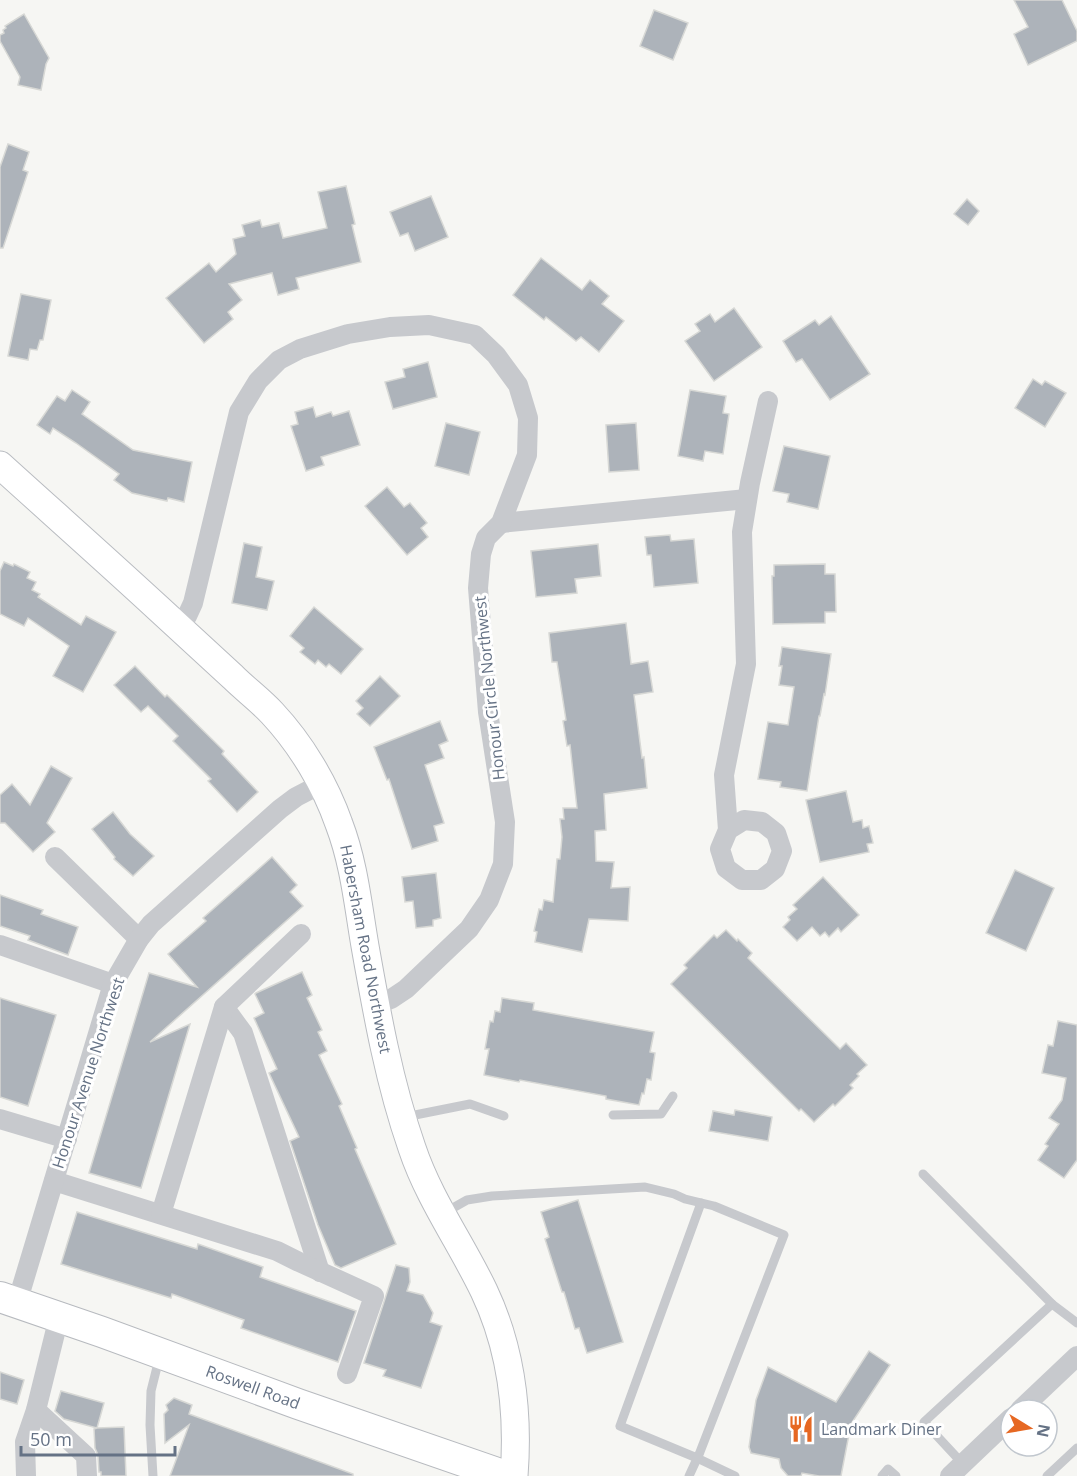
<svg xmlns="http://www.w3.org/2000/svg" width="1077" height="1476" font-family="'Open Sans',sans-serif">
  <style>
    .building { fill: #adb3ba; stroke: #d7d8d5; stroke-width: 1.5 }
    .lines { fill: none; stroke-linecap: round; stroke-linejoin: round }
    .secondary-casing { stroke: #b9bcc1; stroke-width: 29 }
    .primary-casing { stroke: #b7babf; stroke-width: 32 }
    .lane { stroke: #c7c9cd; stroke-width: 9 }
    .street { stroke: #c7c9cd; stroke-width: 20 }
    .secondary { stroke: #fff; stroke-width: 27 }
    .primary { stroke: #fff; stroke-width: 30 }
    .labels { text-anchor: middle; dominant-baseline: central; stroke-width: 6; stroke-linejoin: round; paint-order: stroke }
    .street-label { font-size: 16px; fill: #657285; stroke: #fff }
    .poi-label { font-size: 16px; fill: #657285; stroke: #fff; text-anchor: start }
  </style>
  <rect width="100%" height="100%" fill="#f6f6f3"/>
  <g class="building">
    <polygon points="1014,0 1062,0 1077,31 1077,41 1028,65 1014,34 1028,27"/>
    <polygon points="654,10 688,23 673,60 640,46"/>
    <polygon points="24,14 49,58 46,64 41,90 18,85 20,77 0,41 0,35 4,33 3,30 6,28 5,26"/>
    <polygon points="8,144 29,152 23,170 28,172 3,248 0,248 0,167"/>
    <polygon points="346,186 355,224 352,225 361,262 296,278 299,289 278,295 272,273 229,284 242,300 228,312 233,319 204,343 166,298 209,263 216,272 236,254 233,239 245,236 242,225 260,220 262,227 279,223 283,238 327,228 318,192"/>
    <polygon points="431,196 448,237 415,251 408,233 400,236 390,212"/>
    <polygon points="967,199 979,211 968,225 954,214"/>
    <polygon points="541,258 582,290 590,280 609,296 602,304 624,321 599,352 581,337 576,341 546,317 544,320 513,295"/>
    <polygon points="21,294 51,300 43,340 40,340 37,350 30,349 28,360 8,356"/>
    <polygon points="734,308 762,347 714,381 685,341 700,331 695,324 710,314 715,322"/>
    <polygon points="831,316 870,374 830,400 802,359 796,362 783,341 815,320 819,325"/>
    <polygon points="428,362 437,397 393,409 385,382 405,377 403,369"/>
    <polygon points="1033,379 1042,385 1045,381 1066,393 1045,427 1015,408"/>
    <polygon points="72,390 90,402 82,414 133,450 192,462 184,502 168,498 167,501 132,493 114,480 119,474 76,443 53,428 50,434 37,425 57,396 65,401"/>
    <polygon points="690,390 726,396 723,413 729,414 723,454 705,451 703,461 678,456"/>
    <polygon points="313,407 316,417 331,412 333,416 349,411 360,445 321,457 324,465 306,471 291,426 298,424 295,412"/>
    <polygon points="446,423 480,432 469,475 435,466"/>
    <polygon points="636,423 639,470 609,472 606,425"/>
    <polygon points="784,446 830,456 818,509 787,502 789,494 773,491"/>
    <polygon points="387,487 404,507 410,503 427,523 421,528 428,537 407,555 365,506"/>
    <polygon points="670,535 671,541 694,539 698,583 654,587 651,555 647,555 645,537"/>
    <polygon points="244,543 262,547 256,577 274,581 267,610 232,603"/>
    <polygon points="598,544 601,576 575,579 577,593 536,597 531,551"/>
    <polygon points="4,562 13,566 14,564 30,572 27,578 36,582 32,590 40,594 38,597 81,625 86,616 116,632 83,692 53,676 69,646 28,618 24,626 0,614 0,571"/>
    <polygon points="825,564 825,574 835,574 836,612 825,612 825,623 773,624 772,576 774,576 774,565"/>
    <polygon points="314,607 363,649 341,674 329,664 326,667 318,660 315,664 300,652 304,648 290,636"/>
    <polygon points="626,623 631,664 648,661 653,692 634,695 642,758 644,757 647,788 604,794 606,830 595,831 596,861 614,862 611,888 630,887 628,921 589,919 582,952 535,942 537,932 534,931 539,909 542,910 544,900 553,902 557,859 560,859 562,837 560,819 564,819 563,808 577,808 570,745 567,746 563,721 566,720 557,662 552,662 549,633"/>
    <polygon points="782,647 831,654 825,695 824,694 820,716 819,716 807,791 780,787 781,782 758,779 768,722 788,725 794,687 779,685 782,666 779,666"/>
    <polygon points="135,666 165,697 167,695 224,751 222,754 258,792 237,812 208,781 211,779 173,741 178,736 148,706 141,712 114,685"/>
    <polygon points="380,676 400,696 370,726 357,714 363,708 356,701"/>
    <polygon points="440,721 448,741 439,745 444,758 425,765 444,823 434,826 438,841 412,849 389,779 387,780 374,747"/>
    <polygon points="51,766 72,778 47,823 55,832 33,852 5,823 0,823 0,795 12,784 30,805"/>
    <polygon points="846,791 853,822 862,820 863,828 869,826 873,843 867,844 869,852 820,862 806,800"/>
    <polygon points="113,812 130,834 154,856 133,876 114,859 115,857 92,829"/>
    <polygon points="272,857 297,885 290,892 303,906 150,1042 190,1024 141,1188 89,1173 149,973 197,987 168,954 206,921 203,918"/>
    <polygon points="1015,870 1054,888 1026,951 986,933"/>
    <polygon points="436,873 441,918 433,920 433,926 416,928 413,901 405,902 402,877"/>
    <polygon points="823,877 859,915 841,932 838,928 829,937 825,932 820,936 812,927 797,941 783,927 790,920 788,917 797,909 793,905"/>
    <polygon points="0,895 43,910 41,914 78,927 68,955 28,940 30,936 0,926"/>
    <polygon points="726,930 737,941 738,939 752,953 748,958 840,1049 846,1043 867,1065 857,1074 859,1076 850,1085 853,1088 835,1106 833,1104 814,1122 801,1109 799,1111 671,984 687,968 684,965 714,935 717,938"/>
    <polygon points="302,972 312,995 307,998 322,1030 318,1032 327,1051 319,1055 342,1104 339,1106 357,1148 355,1149 396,1244 341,1268 335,1265 318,1225 290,1141 299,1137 269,1073 277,1069 254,1018 264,1013 255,994 256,993"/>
    <polygon points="0,998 56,1015 28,1106 0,1097"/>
    <polygon points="502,998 534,1003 533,1010 654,1032 650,1052 655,1053 651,1080 647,1079 644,1094 642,1093 639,1105 606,1099 606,1096 520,1080 519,1082 484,1075 489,1049 485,1049 490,1021 493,1022 495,1011 500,1012"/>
    <polygon points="1058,1021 1077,1025 1077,1160 1064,1178 1038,1160 1048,1146 1045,1144 1059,1124 1049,1118 1062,1100 1066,1078 1042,1073 1048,1045 1053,1046"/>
    <polygon points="735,1110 772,1117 768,1141 709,1131 713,1111 734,1115"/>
    <polygon points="578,1200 623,1342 587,1353 579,1328 575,1329 564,1292 562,1292 552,1261 545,1239 549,1237 541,1212"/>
    <polygon points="77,1212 197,1249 198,1244 263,1267 260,1277 356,1311 338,1362 241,1328 244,1320 172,1294 171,1298 61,1264"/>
    <polygon points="396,1265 409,1268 410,1282 407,1291 423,1295 433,1313 430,1322 442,1326 421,1388 383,1376 386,1370 364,1363"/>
    <polygon points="869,1351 890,1365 851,1424 841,1476 819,1476 802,1473 801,1476 788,1476 781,1468 779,1459 751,1453 749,1447 756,1400 768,1367 836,1402"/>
    <polygon points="0,1372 24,1380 17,1404 0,1399"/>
    <polygon points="61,1391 104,1403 97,1428 124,1427 126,1476 101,1476 101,1472 99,1472 98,1455 95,1448 94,1429 97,1428 64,1419 55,1411"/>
    <polygon points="174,1398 192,1405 189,1414 353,1474 353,1476 170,1476 189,1425 165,1443 164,1414 168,1410 166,1405"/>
  </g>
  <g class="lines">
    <defs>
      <path id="secondary" d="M0 465C53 513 106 560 158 608 183 631 208 654 233 677 245 689 260 700 272 713 301 744 325 784 339 824 354 863 358 905 365 946 377 1014 389 1082 412 1148 429 1199 461 1243 484 1291 512 1350 519 1411 514 1476"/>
      <polyline id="primary" points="0,1297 102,1332 298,1404 506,1476"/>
    </defs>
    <use href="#secondary" class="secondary-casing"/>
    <use href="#primary" class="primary-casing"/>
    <g class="lane">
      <polyline points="613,1115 661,1114 673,1096"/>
      <polyline points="405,1117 470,1104 504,1116"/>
      <polyline points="923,1174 1052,1304 924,1422 963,1464"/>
      <polyline points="701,1203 620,1426 697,1458 735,1476"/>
      <polyline points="444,1213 467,1200 492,1196 645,1187 674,1194 685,1199 714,1206 784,1235 700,1452 689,1476"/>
      <polyline points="1052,1304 1077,1323"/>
      <polyline points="153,1476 150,1425 151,1391 159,1359"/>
      <polyline points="882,1476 888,1469 896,1476"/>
      <polyline points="1047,1476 1077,1448"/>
    </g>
    <g class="street">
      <polyline points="501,523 747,499"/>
      <polyline points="178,626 187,616 193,603 239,412 258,381 279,360 300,349 348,334 390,327 429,325 475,335 496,355 518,385 528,418 527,455 501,523 486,538 481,554 478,588 488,712 505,822 503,864 489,900 469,929 406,989 391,999 375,1005"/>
      <polyline points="728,830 744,820 762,822 776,833 782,851 775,869 761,880 742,880 726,868 720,849 728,830 724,775 746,664 742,532 750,483 768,401"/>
      <polyline points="55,857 139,939"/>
      <polyline points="0,945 113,984"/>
      <polyline points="224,1007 243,1033 320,1272"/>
      <polyline points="0,1119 67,1139"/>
      <polyline points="54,1181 277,1251 299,1262 374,1296 347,1374"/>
      <polyline points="161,1214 224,1007 301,934"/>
      <polyline points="17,1303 113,984 139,939 151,924 280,809 296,797 321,784"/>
      <polyline points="36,1410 86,1456 87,1476"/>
      <polyline points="1020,1410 1077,1356"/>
      <polyline points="26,1476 25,1442 36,1410 59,1317"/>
      <polyline points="950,1476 1011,1418"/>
    </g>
    <use href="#secondary" class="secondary"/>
    <use href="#primary" class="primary"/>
  </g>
  <defs>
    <symbol id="restaurant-bare" viewBox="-9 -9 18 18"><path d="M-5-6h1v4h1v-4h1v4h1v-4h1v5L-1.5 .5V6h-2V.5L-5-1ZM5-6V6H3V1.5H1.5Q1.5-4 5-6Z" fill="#e66823" stroke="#fff" stroke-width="2.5" paint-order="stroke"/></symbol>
  </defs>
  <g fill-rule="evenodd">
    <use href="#restaurant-bare" x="782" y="1410" width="38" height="38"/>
  </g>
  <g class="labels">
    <g class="street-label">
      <text transform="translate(489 688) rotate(-96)">Honour Circle Northwest</text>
      <text transform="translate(366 949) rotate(79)">Habersham Road Northwest</text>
      <text transform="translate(88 1073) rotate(-72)">Honour Avenue Northwest</text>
      <text transform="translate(253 1387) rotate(20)">Roswell Road</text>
    </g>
    <g class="poi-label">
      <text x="821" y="1429">Landmark Diner</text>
    </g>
  </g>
  <g transform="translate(1029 1428) rotate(101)"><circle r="28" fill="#ffffff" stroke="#c1c7ce" stroke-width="1.5"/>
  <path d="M0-4.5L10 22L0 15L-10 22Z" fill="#e66823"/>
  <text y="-9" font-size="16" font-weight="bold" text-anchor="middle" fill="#657285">N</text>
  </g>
  <path d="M21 1446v9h154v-9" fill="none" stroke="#657285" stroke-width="3"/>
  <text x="30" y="1446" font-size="18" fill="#657285" stroke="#ffffff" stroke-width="4.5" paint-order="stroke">50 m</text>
</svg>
